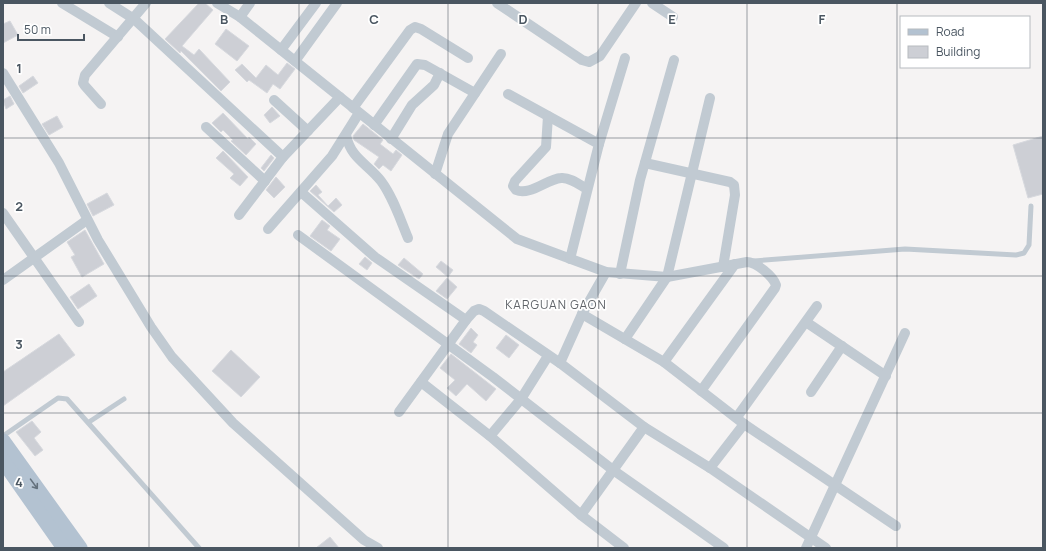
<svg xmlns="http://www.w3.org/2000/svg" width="1046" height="551" font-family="Manrope,sans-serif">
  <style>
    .building { fill: #cdcfd5; stroke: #d7d9de }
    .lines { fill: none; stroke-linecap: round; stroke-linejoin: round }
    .service { stroke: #c1cad2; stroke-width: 5 }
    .minor { stroke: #c1cad2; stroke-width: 10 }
    .primary { stroke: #b3c2d1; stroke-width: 15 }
    .oneway { stroke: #64717d }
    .grid { fill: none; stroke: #4a5661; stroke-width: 1; stroke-opacity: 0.55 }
    .labels { text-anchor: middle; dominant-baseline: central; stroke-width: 3.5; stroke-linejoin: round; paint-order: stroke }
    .quarter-label { font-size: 12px; letter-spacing: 1px; fill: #5f6368; stroke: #fff }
    .grid-label { font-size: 13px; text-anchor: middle; font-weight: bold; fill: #4a5661; stroke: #fff; stroke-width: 3.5; stroke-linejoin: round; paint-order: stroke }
  </style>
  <rect width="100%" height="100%" fill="#f5f3f3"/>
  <g class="building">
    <polygon points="199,3 205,3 213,10 182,46 194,55 199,49 230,82 221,91 181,51 180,53 165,39"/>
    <polygon points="10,21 18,35 3,43 3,24"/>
    <polygon points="226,29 249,46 237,61 215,44"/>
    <polygon points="287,63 295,69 280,89 273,84 267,93 249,80 247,82 235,70 242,64 256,78 266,65 278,75"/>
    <polygon points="33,76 38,83 23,93 19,86"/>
    <polygon points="10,96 14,104 6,109 3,100"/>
    <polygon points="272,107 280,116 270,123 264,115"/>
    <polygon points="223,113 248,139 249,137 256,144 246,155 231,141 233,140 223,130 221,132 212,123"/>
    <polygon points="57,116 63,127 49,135 42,124"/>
    <polygon points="363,124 383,140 380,144 393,154 396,150 402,155 391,171 383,165 379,169 374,164 379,157 354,140 353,136"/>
    <polygon points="1043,136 1043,194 1028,198 1013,145"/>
    <polygon points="223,151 248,177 240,186 230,178 234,174 216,158"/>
    <polygon points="271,155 274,158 264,171 261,168"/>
    <polygon points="276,177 285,187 274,198 266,190"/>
    <polygon points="316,185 322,192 318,195 328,206 336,198 342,205 334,212 310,191"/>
    <polygon points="107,193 114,205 93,216 87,204"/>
    <polygon points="322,220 330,226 327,230 340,239 331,251 310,236"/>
    <polygon points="85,230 104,264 82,277 71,257 75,255 67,242"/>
    <polygon points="365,257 372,263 367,270 359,264"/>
    <polygon points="404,258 423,274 419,279 398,265"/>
    <polygon points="441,261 453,270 448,277 436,267"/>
    <polygon points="447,278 457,287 447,299 436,291"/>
    <polygon points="89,284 97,296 78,309 70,297"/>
    <polygon points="471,328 478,335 473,342 477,345 471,353 459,344"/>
    <polygon points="59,334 75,355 3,406 3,372"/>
    <polygon points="506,335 519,345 509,358 496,348"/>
    <polygon points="231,350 260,377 241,397 212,371"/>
    <polygon points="451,354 496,389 486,401 467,384 456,396 447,388 455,380 440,368"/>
    <polygon points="32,421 41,432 34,438 43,450 35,456 16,432"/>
    <polygon points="330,537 339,548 316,548"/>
  </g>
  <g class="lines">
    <g class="service">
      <polyline points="754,261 905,249 1016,255 1024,253 1029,245 1031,206"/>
      <polyline points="89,422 124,399"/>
      <polyline points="3,436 58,398 67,399 199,548"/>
    </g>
    <g class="minor">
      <polyline points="62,3 118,37"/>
      <polyline points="109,3 134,19 283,157"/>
      <path d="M217 3 240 17 517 239 606 272 667 277 747 262C756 262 773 276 776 285L775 288 701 391"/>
      <polyline points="497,3 582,60 589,62 600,56 636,3"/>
      <polyline points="652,3 673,17"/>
      <polyline points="240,17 250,3"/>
      <polyline points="281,50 316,3"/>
      <polyline points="295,61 337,3"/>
      <polyline points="3,73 59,163 98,240 151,327 172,357 233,423 364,540 378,548"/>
      <polyline points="508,94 599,144 570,259"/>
      <polyline points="274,100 308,131"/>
      <polyline points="101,104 85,86 83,83 85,75 146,3"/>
      <polyline points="353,108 410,30 415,27 421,29 468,58"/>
      <path d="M548 116 546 147 515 181 513 186 516 190C530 196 547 179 561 178 570 177 580 185 587 189"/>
      <polyline points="374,125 417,64 425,65 475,93"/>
      <polyline points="206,127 265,181"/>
      <path d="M346 135C351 159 367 163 381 181 393 197 400 219 408 238"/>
      <polyline points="391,139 412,105 434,85 440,73"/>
      <polyline points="599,144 625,58"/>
      <polyline points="645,163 730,182 734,185 735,195 723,267"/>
      <polyline points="435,174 448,134 501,54"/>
      <polyline points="301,192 375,257 466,320 474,311 479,309 484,311 560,363"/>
      <polyline points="3,213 79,322"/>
      <polyline points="239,215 283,157 340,97"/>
      <polyline points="268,229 332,156 359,113"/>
      <polyline points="298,235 493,377 613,470 724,548"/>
      <polyline points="606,272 582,314 560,363 644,427 710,468 826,548"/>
      <polyline points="620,274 640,180 674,60"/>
      <polyline points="3,280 87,220"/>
      <polyline points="582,314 664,362 744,424 896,526"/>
      <polyline points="806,322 886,376"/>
      <polyline points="625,339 667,277 710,98"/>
      <polyline points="664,362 735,264"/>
      <polyline points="421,382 490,436 581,515 624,548"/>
      <polyline points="811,392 842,346"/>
      <polyline points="399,412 466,320"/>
      <polyline points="737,417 817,306"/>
      <polyline points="490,436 521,399 548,356"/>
      <polyline points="710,468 744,424"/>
      <polyline points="581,515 644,427"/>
      <polyline points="806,548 905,333"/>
    </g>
    <g class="primary">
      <polyline points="3,441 80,548"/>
      <polyline points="3,461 64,548"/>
    </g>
  </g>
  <defs><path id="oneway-shaft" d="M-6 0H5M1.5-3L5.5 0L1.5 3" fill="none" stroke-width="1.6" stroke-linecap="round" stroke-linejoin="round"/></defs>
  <use class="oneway" href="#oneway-shaft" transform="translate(34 484) rotate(54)"/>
  <path class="grid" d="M149 3V548M299 3V548M448 3V548M598 3V548M747 3V548M897 3V548M3 138H1043M3 276H1043M3 413H1043"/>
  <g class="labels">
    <g class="quarter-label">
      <text x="556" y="304">KARGUAN GAON</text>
    </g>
  </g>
  <g class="grid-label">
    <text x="224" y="24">B</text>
    <text x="374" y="24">C</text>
    <text x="523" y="24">D</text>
    <text x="672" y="24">E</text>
    <text x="822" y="24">F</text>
    <text x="19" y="73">1</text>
    <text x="19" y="211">2</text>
    <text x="19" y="349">3</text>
    <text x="19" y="487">4</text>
  </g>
  <rect width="1046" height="551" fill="none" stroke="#4a5661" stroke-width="8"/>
  <rect x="900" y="16" width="130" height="52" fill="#ffffff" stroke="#b7bbc0"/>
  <rect x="908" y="29" width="20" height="6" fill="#b3c2d1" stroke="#b7bbc0"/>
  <text x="936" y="36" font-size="12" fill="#4a5661">Road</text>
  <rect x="908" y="46" width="20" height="12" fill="#cdcfd5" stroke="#b7bbc0"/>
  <text x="936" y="56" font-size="12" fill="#4a5661">Building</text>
  <path d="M18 34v6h66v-6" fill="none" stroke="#4a5661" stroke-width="2"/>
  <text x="24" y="34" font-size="12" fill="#4a5661" stroke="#ffffff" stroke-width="3" paint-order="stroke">50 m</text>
</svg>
